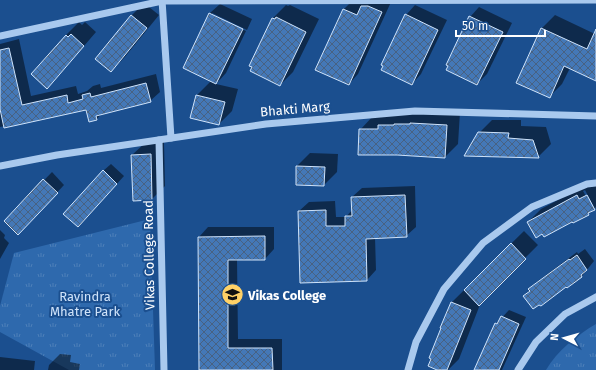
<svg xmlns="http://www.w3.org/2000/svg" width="596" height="370" font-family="'Fira Sans',sans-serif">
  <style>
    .park { fill: url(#park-tufts) }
    .shadow { fill: #0007; fill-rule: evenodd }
    .building { fill: url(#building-cross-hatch); stroke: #cfe3fa }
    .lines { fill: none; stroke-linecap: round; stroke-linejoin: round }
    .minor { stroke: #a9c9ee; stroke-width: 7 }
    .labels { text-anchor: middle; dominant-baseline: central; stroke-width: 4; stroke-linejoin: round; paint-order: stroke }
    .street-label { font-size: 13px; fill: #fff; stroke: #1b4f8f }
    .poi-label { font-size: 13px; font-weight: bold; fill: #fff; stroke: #1b4f8f; text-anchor: start }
    .park-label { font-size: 13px; fill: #cfe3fa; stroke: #1b4f8f }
  </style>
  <defs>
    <pattern id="park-tufts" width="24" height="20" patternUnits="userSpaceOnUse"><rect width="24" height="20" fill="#2e69ad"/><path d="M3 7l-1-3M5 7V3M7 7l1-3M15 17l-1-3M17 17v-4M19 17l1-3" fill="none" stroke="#4d80b9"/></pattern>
    <pattern id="building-cross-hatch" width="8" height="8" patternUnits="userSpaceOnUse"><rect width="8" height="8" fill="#4478b7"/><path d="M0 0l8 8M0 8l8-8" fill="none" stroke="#486282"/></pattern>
  </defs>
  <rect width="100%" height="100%" fill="#1b4f8f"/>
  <g class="park">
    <polygon points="150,219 155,370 69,370 0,332 0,306 14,253"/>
    <path d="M596 324V370H546C557 351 577 335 596 324Z"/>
  </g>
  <g class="shadow">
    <polygon points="353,0 364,4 368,0 391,2 358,74 349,84 316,69 344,9"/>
    <polygon points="144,3 159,15 124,58 111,71 131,16"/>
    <polygon points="220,4 252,19 247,30 212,13 212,15 246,31 226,73 216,84 238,89 232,111 219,124 191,117 197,95 210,82 214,82 184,67 210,13"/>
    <polygon points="286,5 288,6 290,5 319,19 293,72 280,85 273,18"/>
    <polygon points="415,5 447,20 421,74 412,84 406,15"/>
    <polygon points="479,7 512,23 487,74 477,84 470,17"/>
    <polygon points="555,15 595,34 596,31 596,80 570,68 562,84 549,97 517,82 542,28"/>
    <polygon points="79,22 82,25 85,22 96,32 60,74 47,87 66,35"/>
    <polygon points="19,39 31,96 76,86 78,94 87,91 93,86 100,84 101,88 156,74 160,92 150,101 102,113 97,119 89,121 86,109 0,127 0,44"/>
    <polygon points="408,111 460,112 458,144 445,157 360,130 373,116"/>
    <polygon points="492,120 521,120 521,126 546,127 551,144 538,157 479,133"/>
    <polygon points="146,142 164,142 165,186 152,199 132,155"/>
    <polygon points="310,153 338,154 337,172 324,185 297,184 297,166"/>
    <polygon points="111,164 124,176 86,218 103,171"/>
    <polygon points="52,172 64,185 26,226 5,221"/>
    <path d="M590 183 592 187 596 185V207L588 214 573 222 572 220 528 222 541 209ZM585 190 594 207H592L583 191Z"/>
    <polygon points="415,186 416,227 406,236 375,237 376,270 367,280 299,211 309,202 335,201 336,217 346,217 352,210 352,197 362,188"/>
    <polygon points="208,227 274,227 274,249 265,259 237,259 238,339 282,339 282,370 200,370 199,237"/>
    <polygon points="0,230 5,235 4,238 9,243 0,259"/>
    <polygon points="524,231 538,245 481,302 459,359 448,370 440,370 451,303"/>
    <polygon points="585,249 594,261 582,276 568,287 567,285 524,296 537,282 577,252 578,254"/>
    <polygon points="509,310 526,317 502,370 476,370 496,324"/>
    <polygon points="60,354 71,355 70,362 80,364 79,370 82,370 48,370 49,365"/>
    <polygon points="0,357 35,361 34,370 0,370"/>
  </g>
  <g class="building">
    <polygon points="361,6 368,6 382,12 349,85 315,70 343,9 357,15"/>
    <polygon points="209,13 243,29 216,84 183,68"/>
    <polygon points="405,14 438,30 412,85 381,70 383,66 381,65"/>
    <polygon points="131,15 147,28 111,72 95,59"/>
    <polygon points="469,16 503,32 477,85 446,70 448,66 446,65"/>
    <polygon points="276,17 306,32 280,86 250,71 252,67 249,66 272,18 275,19"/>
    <polygon points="541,28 587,49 596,29 596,81 564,66 550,98 516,83"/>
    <polygon points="71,34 84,46 47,89 31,74 66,35 68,37"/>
    <polygon points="9,48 22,105 67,95 68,103 83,99 82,95 90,93 91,97 146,83 151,102 96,116 97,120 89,122 86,110 4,128 0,109 0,50"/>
    <polygon points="196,95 225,102 219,125 190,118"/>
    <polygon points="410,123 447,125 445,158 397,155 358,155 359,129 378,129 378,125 394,125 394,124 410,124"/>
    <polygon points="478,132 509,133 508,138 533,140 539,158 464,156"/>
    <polygon points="151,154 152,200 133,201 131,155"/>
    <polygon points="296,166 325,167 324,186 296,185"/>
    <polygon points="103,170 117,184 78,227 63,214"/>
    <polygon points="43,179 58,193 18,235 4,221"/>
    <polygon points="405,195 407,237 366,239 367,281 300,283 298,211 326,210 326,226 345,226 345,216 352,216 351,197"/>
    <polygon points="577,195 579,199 587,195 595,210 588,213 589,215 573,223 572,222 544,237 542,234 536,238 527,222"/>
    <polygon points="265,236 265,260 228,260 228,348 272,348 273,370 199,370 198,237"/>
    <polygon points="511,243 526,259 479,306 464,290"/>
    <polygon points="577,255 587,270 581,275 582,277 567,288 566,287 541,306 539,305 533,309 523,296 530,291 528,289 569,259 570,260"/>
    <polygon points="451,302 471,310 447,370 437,370 428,366 431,359 429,358 441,328 440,328"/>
    <polygon points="501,316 519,324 499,370 474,370 495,323 497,324"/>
  </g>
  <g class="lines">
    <g class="minor">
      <polyline points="162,0 171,138"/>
      <polyline points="0,36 162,1 596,0"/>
      <polyline points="159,140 164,370"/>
      <polyline points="0,166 57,155 266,124 415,111 596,116"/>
      <polyline points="408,370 416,342 444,289 483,243 532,207 587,184 596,183"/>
      <polyline points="518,370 536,342 565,314 596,297"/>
    </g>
  </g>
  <defs>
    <symbol id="university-disc" viewBox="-11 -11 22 22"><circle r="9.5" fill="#ffd166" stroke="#1b4f8f"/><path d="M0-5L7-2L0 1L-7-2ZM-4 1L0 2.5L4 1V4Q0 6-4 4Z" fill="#111"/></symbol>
  </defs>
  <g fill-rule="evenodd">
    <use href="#university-disc" x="220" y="282" width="25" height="25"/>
  </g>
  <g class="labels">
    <g class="street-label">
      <text transform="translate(295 109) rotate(-5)">Bhakti Marg</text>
      <text transform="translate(149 255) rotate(-91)">Vikas College Road</text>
    </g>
    <g class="poi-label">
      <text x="248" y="295">Vikas College</text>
    </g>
    <g class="park-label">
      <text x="85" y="296">Ravindra<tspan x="85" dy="15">Mhatre Park</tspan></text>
    </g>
  </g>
  <g transform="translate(564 338) rotate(276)" stroke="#1b4f8f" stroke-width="3" paint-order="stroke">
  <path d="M0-3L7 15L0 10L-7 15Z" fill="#ffffff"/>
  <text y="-6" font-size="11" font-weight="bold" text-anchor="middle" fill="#ffffff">N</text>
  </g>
  <path d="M456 30v6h89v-6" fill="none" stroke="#ffffff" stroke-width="2"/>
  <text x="462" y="30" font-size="12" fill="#ffffff" stroke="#1b4f8f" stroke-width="3" paint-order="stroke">50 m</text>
</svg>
